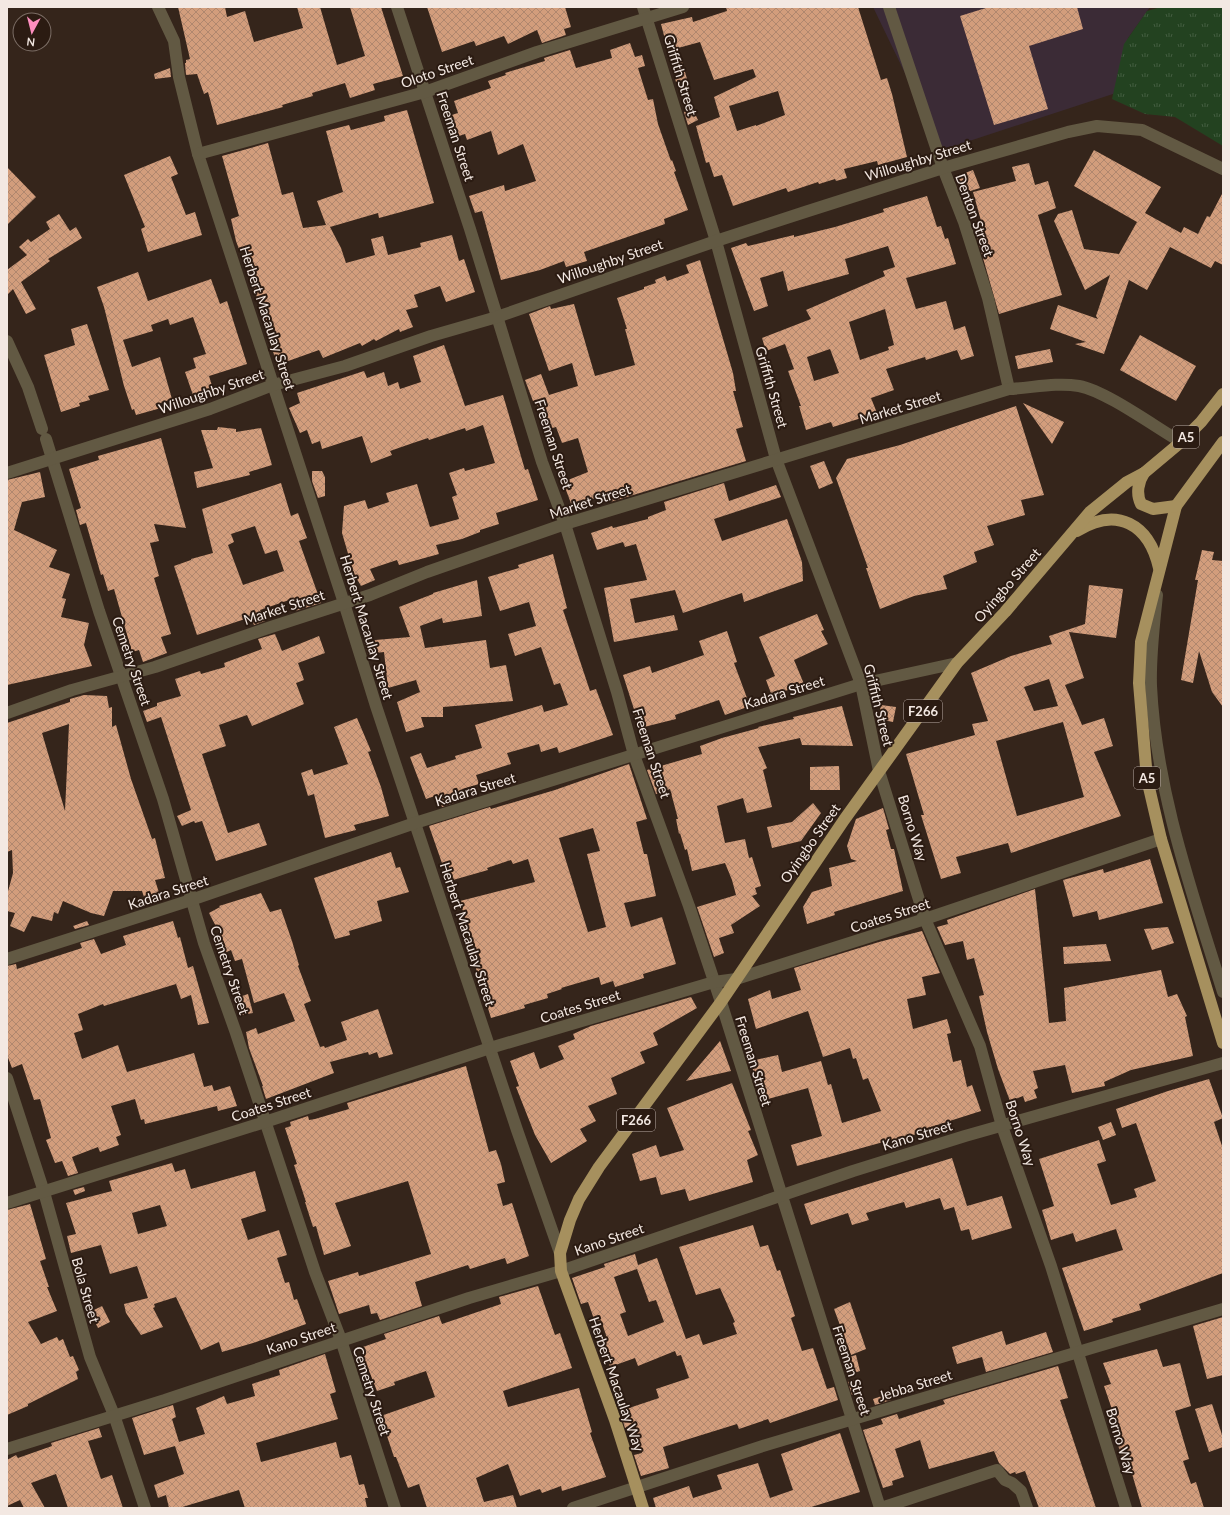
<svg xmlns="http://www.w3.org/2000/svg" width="1230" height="1515" font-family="Lato,sans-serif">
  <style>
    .industrial { fill: #3b2b36 }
    .park { fill: url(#park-tufts) }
    .building { fill: url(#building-cross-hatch); fill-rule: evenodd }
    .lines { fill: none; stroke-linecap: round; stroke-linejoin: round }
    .minor { stroke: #625943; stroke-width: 12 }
    .tertiary { stroke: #625943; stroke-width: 12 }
    .trunk { stroke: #a6905e; stroke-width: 12 }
    .labels { text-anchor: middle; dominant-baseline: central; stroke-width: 4; stroke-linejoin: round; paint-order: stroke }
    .shield { fill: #2b1b12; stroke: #b7aaa4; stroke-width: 1 }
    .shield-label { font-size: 13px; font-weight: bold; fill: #f3e8e2 }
    .street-label { font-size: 14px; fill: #f3e8e2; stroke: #2b1b12 }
  </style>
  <defs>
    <pattern id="park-tufts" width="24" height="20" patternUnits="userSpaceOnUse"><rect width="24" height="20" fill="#234220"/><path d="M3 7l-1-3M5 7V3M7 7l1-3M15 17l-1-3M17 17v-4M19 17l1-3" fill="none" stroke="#435d40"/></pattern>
    <pattern id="building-cross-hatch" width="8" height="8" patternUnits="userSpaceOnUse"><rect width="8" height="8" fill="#d29d7c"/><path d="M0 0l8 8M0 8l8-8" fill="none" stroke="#b0876e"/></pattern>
  </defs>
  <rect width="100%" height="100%" fill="#35251b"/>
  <polygon class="industrial" points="873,7 1150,7 1128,38 1116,93 942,150"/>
  <polygon class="park" points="1161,7 1223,7 1223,146 1175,117 1145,114 1112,99 1124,44 1147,11"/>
  <g class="building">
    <polygon points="178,7 225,7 227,17 245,11 254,42 303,28 297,7 320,7 337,65 365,56 350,7 381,7 403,76 373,84 375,90 350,98 345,83 312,93 313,96 282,105 283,107 217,125 208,92 204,94 197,74 186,75 185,63 186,63 186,60 190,59"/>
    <polygon points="427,7 565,7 571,27 564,29 566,35 542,43 537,30 508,44 504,36 476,46 474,41 442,52"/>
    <path d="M726 7H858L881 80 887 78 892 94 907 157 878 165 877 161 844 169 847 178 836 181 835 179 819 184 818 182 788 192 786 188 733 206 722 175 714 177 709 162 706 163 696 126 720 117 714 97 756 77 753 69 714 80 700 42 678 48 687 79 676 82 661 24 692 17 693 22 727 11ZM778 91 785 115 756 126V125L737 131 729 106Z"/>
    <polygon points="989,7 1077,7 1083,29 1029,46 1048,109 994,125 960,16"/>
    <polygon points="630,43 635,57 642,55 645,66 638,68 648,100 653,99 658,124 671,161 672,160 676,171 674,172 688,210 664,219 665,224 584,252 587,261 566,267 564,261 540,270 501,280 482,211 475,213 469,196 504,185 505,191 536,181 523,144 498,155 491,131 467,140 465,134 453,138 445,117 458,113 454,101 491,88 488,81 506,75 505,73 545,61 544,58 570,50 576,68 612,58 610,50"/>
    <polygon points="170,68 171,77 155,79 154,74"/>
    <polygon points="692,108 698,120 688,125 684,112"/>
    <polygon points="407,110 434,203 379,218 378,213 330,227 341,248 346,263 375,255 371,239 383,236 388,255 421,247 420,243 452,235 459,261 464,259 475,292 446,302 440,286 414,295 418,307 406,310 413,327 400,332 399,329 376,341 374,339 362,346 360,343 323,358 319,350 277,365 252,281 256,280 247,249 240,252 236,241 231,219 239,216 222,156 268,143 282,195 293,192 303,228 326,225 317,201 343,192 326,131 349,125 351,130 385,121 384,116"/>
    <polygon points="1094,150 1161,187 1145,213 1181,233 1184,227 1198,234 1207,216 1210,217 1223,192 1223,265 1215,261 1211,268 1170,247 1147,290 1129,280 1104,354 1075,344 1086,342 1050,329 1058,305 1098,319 1096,316 1110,275 1085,290 1054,221 1058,214 1072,210 1084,249 1119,254 1137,222 1074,186"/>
    <polygon points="170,156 178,174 171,177 186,215 195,212 202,235 148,252 141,229 145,227 124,175"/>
    <polygon points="1029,163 1035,185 1048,181 1056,208 1038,215 1062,295 999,314 977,237 985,235 973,192 1016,181 1012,167"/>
    <polygon points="7,167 36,197 7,225"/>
    <polygon points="973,170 980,188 964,193 957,176"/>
    <path d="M927 196 937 227 941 226 945 239 948 238 956 264 906 278 916 309 946 301 954 330 965 326 974 356 961 360 957 350 926 360 925 357 886 369 894 390 871 398 877 413 833 427 831 422 806 430 799 406H801L788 371 794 369 785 344 766 351 762 338 811 319 806 310 885 276 883 271 895 267 888 246 845 259 849 274 788 291 783 271 760 278 768 306 754 311 731 248 746 243 748 246 794 235V237L835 227 884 212 883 209ZM885 309 894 345 888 347 889 350 860 360 849 322ZM830 349 839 373 814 381 807 357Z"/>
    <polygon points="59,214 70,231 76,227 82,238 48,259 50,261 21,282 36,309 26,314 13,289 7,295 7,270 27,255 19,247 28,239 31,242 50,229 46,222"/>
    <polygon points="700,260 733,373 736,391 733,391 743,427 736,429 746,461 610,502 607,494 572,506 563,482 588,472 578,438 562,443 556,427 545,430 536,400 533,401 525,380 541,374 549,395 578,386 572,363 549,371 529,314 550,306 551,309 574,304 595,376 635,365 625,329 627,329 617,298 644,289 644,287 656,283 655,280 665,276 667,281 689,273 686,265"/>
    <polygon points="138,272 148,301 211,279 220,304 227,301 247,364 209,376 213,389 193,395 185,372 196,368 193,358 206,354 193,317 170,325 168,319 151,325 153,331 123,340 132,367 160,357 172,399 160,403 161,408 136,415 134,409 132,410 124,386 104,307 97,287"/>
    <polygon points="87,324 109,390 88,396 90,400 79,403 80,406 61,412 44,355 75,345 71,329"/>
    <polygon points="1140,335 1196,366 1176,401 1120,370"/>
    <polygon points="444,345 465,406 503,395 525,470 528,469 538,500 496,513 499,524 480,530 480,532 462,539 436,545 439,554 399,565 397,560 370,569 375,580 361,586 354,574 342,533 344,506 365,500 368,509 389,502 386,493 417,484 430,527 459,519 452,497 457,495 449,473 464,468 465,471 495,463 483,425 466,431 465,428 429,440 428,438 413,443 390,451 392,455 371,463 362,436 322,449 320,441 312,444 307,430 300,433 289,408 300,403 297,393 364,371 367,378 384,372 388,386 398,382 400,389 421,382 413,356"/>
    <polygon points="1050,349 1053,362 1018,369 1015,356"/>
    <polygon points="1023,403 1064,422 1052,444"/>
    <polygon points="1016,406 1044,495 1021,500 1025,515 987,526 994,545 974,552 977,562 943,576 947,589 914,596 880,609 866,568 868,568 836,478 847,459 900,445"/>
    <polygon points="218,427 236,429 236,432 261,428 272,465 249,472 250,475 197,488 194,472 213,468 201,430 217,430"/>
    <polygon points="161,438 186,528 154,524 159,541 150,543 159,576 154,578 171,634 161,637 167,653 143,662 139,650 132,652 114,589 108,591 103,574 101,575 86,523 80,525 76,510 81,508 69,469 99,460 98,456"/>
    <polygon points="824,461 833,483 819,489 810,466"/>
    <polygon points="312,471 322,471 325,477 325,496 318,498 312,481"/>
    <polygon points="40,472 45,497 22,502 14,530 57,550 49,567 70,574 62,598 66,599 61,617 89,623 84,645 92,666 7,685 7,480"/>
    <path d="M281 483 291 516 298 513 307 538 299 541 321 603 295 611 292 599 260 610 265 621 254 625 251 617 197 635 174 566 191 560V559L213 553 202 509ZM255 526 265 554 277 550 284 571 243 585 228 545 234 542 231 534Z"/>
    <polygon points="724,483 729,501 776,485 781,497 714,519 722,541 787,519 802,562 803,581 744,602 742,593 683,613 675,590 630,599 635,623 674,615 678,630 614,642 604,588 647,580 636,544 625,547 623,542 597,550 591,533 612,526 613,528 648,519 648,517 666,510 664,502"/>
    <polygon points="1202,550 1214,552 1212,560 1223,561 1223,707 1212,692 1199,651 1193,683 1181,680 1198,580 1195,580"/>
    <polygon points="553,554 567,608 563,610 590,691 596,689 613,735 559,753 557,747 541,752 539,744 507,753 511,764 476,775 479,784 462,789 465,799 442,807 438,795 426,799 410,757 421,753 427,768 456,759 455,756 482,748 475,725 542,705 544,712 568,705 560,683 554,685 541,647 515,656 508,634 536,626 529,602 500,611 488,577 519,568 518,565"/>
    <polygon points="477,580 482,616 443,623 442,618 420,626 425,648 486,640 490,668 506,665 513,701 443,707 443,717 421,717 424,727 406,732 397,702 420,692 416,680 388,688 384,652 368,654 364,641 410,637 399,607 433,594 433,593"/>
    <path d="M1089 585 1123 589 1116 638 1069 632 1084 678 1065 685 1082 725 1104 718 1113 746 1094 752 1121 816 1011 853 1008 843 956 857 961 873 941 879 921 815H924L906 754 975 735 972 724 988 721 971 673 1011 656 1052 644 1049 636 1085 624ZM1049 679 1058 706 1034 711 1024 687ZM1063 722 1084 797 1017 816 996 741Z"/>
    <polygon points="817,614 824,630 821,631 828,644 794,660 804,684 772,696 766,680 775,676 759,637"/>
    <polygon points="727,631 737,662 734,663 750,706 725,715 719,700 675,715 676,719 640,728 623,675 650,666 652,673 704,655 699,641"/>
    <polygon points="275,634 282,651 319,636 325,653 298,663 304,680 296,683 304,704 252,726 247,715 219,725 226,746 202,754 228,833 259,823 267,845 216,861 202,821 195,823 194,821 182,826 177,816 191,810 162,720 161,717 147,722 143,711 157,706 157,703 181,696 175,679 200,671 201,674 225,667 224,663 262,649 258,639"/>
    <path d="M84 695 107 696 109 708 112 707V727L116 725 131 779 152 839 155 838 165 878 155 880 160 896 145 900 142 891H113L104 916 91 913 63 901 58 914 54 912 52 921 32 916 24 932 10 926 15 913 7 911V895L13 873 12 850 7 852V723L70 702V699ZM69 724 65 811 42 733Z"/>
    <polygon points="881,705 896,707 893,722 878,719"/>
    <polygon points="842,706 853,746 802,745 800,738 758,747 767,768 763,770 772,807 747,813 743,798 717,806 725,843 745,839 749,858 752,857 761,886 755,888 757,894 752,896 760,906 731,925 734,933 719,938 724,953 714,957 697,907 736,895 732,880 725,863 692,871 687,849 685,850 680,833 679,834 676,819 678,819 670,789 656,794 647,770 702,754 700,746 722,738 759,728 758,727 794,719 793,717"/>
    <polygon points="357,718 371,751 368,752 381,787 389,816 354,825 356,830 325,838 314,794 308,796 301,773 312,769 314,775 348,764 334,727"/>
    <path d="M629 764 647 819 636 822 644 854H647L656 896 624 903 631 927 662 917 676 964 643 974 644 978 615 987 613 981 601 985 599 977 585 981 561 988 562 989 547 994 548 998 524 1005 525 1008 491 1018 474 962 481 959 471 939 460 901 535 882 528 859 513 864 511 860 487 868 488 870 453 880 448 864 443 866 429 826 490 807 491 809 555 790ZM593 828 600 851 587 854 606 927 588 932 559 838Z"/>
    <polygon points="839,766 840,790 810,790 810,767"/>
    <polygon points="813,803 821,813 801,841 772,848 767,827 792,822"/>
    <polygon points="883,808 889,829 886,830 891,849 894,849 903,891 834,912 835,915 807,924 803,907 812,892 832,886 829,868 857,861 851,859 847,846 856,819"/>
    <polygon points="391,852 396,868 400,867 409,892 377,901 382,921 349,931 350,935 335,939 314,878"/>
    <polygon points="1150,859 1163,903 1099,920 1097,911 1073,917 1063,880 1103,869 1104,873"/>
    <polygon points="1035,889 1049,1023 1066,1021 1064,988 1161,970 1168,997 1177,994 1187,1016 1185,1017 1193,1056 1131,1070 1104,1082 1105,1086 1072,1093 1065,1065 1033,1071 1038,1088 1034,1090 1037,1098 1025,1102 1023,1096 1010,1101 998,1069 987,1032 979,996 984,995 974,958 967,960 963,941 945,945 937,927 948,924 947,920"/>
    <polygon points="261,893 270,912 281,909 292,941 299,965 298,966 311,1001 304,1004 320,1047 324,1046 325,1048 347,1040 341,1022 378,1009 393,1054 379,1058 377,1052 369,1055 368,1052 330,1062 334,1073 266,1099 262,1086 263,1086 249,1048 246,1032 256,1028 258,1034 295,1021 284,993 254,1003 242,959 235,961 231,950 220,955 213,939 221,936 209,913 220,907 219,906"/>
    <polygon points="87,921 89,925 75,929 73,926"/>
    <polygon points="173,921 178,938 180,937 188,968 193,966 209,1023 198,1025 191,995 181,999 176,984 104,1006 103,1004 78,1014 83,1030 74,1033 82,1059 118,1045 127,1072 194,1053 204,1087 212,1085 214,1091 230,1086 237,1106 218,1111 217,1106 145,1124 144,1119 141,1120 135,1099 111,1106 121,1135 116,1137 119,1145 100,1152 98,1147 72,1157 78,1173 68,1176 62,1161 55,1163 46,1140 51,1138 40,1099 34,1100 22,1064 12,1068 7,1055 7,966 16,964 17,969 82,948 80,943 94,939 101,954 126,945 123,936"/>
    <polygon points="1168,927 1174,943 1152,950 1144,929"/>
    <polygon points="922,931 940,973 922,977 926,995 907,999 913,1029 947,1019 951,1033 947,1034 953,1062 961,1060 967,1087 972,1085 981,1111 915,1132 916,1134 895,1142 894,1139 797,1166 791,1145 822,1136 808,1088 768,1099 760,1073 754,1075 751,1061 778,1055 782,1072 821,1061 828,1085 831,1084 842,1123 881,1111 868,1078 863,1080 856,1058 853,1059 850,1048 823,1057 808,1011 756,1029 748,999 770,990 772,999 801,990 794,968 879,942"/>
    <polygon points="1106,944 1111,961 1064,964 1063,947"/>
    <polygon points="248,994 253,1013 242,1015 236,998"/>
    <polygon points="691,997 697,1008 653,1033 658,1045 640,1052 645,1063 611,1078 617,1094 588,1106 596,1121 580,1129 587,1141 551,1163 535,1135 516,1087 519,1086 510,1061 534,1052 540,1069 564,1059 558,1046 575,1039 573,1034 591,1026"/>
    <polygon points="720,1041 731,1071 686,1081"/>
    <polygon points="466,1066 489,1152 496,1150 501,1164 505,1182 497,1184 503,1206 512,1203 529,1256 507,1264 505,1258 470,1269 468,1265 415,1282 422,1306 380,1320 377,1313 371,1314 369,1305 339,1314 328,1281 358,1272 359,1276 431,1254 408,1181 335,1203 351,1246 324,1255 316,1226 313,1227 305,1202 306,1202 294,1165 297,1164 285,1128 291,1126 290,1122 308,1116 309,1120 315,1119 349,1109 347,1103"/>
    <polygon points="1209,1079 1223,1118 1214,1122 1223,1149 1223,1273 1139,1304 1141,1310 1112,1319 1113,1322 1084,1331 1062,1268 1123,1250 1116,1229 1076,1242 1073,1233 1051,1240 1042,1210 1054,1206 1039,1159 1099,1140 1106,1161 1097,1164 1111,1205 1137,1197 1134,1189 1156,1181 1136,1123 1122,1128 1116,1109 1168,1091"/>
    <polygon points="732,1083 751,1130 748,1131 758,1155 747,1160 753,1182 689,1201 685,1189 661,1195 656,1177 640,1181 632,1154 656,1145 660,1157 684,1150 667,1108"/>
    <polygon points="1111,1122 1116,1135 1103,1140 1098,1127"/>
    <polygon points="952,1158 967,1206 1002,1196 1012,1228 972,1240 969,1229 961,1231 954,1207 944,1210 940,1198 906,1208 904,1202 866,1213 869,1220 852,1225 848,1213 811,1225 804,1204"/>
    <path d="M172 1163 175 1172 185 1169 191 1189 255 1171 266 1211 241 1219 248 1240 279 1230 287 1255 277 1258 285 1283 289 1282 294 1300 297 1299 306 1324 253 1343 222 1352 219 1342 201 1350 176 1297 154 1304 155 1307 153 1308 163 1327 141 1335 126 1313 124 1304 148 1298 137 1266 110 1274 101 1245 71 1253 67 1236 76 1234 66 1203 112 1191 109 1181ZM160 1205 167 1226 138 1234 132 1213Z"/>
    <polygon points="84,1187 85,1191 75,1195 73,1190"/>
    <polygon points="30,1204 46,1259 40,1261 49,1287 47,1287 57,1311 28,1322 41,1344 57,1337 59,1341 63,1339 70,1357 73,1356 79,1370 76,1372 78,1379 28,1404 28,1406 7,1415 7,1210"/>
    <path d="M753 1225 760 1247 768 1245 777 1271 780 1270 795 1316 791 1318 802 1351 813 1348 827 1389 834 1387 838 1400 770 1423 768 1419 739 1429 737 1424 663 1447 669 1468 641 1476 634 1455 642 1453 633 1425 625 1428 620 1411 659 1398 656 1389 689 1378 681 1355 677 1356 675 1351 638 1366 635 1358 610 1367 603 1343 608 1341 601 1320 595 1322 588 1302 581 1304 572 1278 605 1267 604 1264 635 1254 638 1265 657 1258 686 1339 699 1334 703 1345 737 1334 733 1323 735 1322 720 1288 696 1295 679 1247ZM637 1269 649 1302 656 1300 664 1322 628 1336 620 1314 626 1312 614 1277Z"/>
    <polygon points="538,1286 555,1335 560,1333 572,1368 503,1391 508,1407 579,1388 592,1432 590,1433 606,1477 562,1491 561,1486 542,1493 540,1489 520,1496 508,1464 476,1478 484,1502 513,1495 517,1508 427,1508 419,1484 408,1488 396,1457 394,1457 385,1430 379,1431 375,1418 435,1397 426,1371 394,1382 395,1385 377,1391 360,1348 386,1339 384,1334 439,1316 442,1324 501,1304 499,1297"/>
    <polygon points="850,1302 866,1349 851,1355 834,1309"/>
    <polygon points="102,1306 110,1322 98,1328 90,1312"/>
    <polygon points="1223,1317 1223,1375 1207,1379 1193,1326"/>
    <polygon points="1002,1331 1006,1345 1046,1332 1053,1352 986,1372 982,1357 957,1364 952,1347"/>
    <polygon points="1157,1349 1163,1367 1180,1363 1191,1406 1175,1411 1189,1459 1183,1461 1191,1484 1196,1482 1204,1508 1142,1508 1128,1460 1123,1461 1113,1429 1118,1427 1104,1386 1111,1384 1103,1363"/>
    <polygon points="325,1354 336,1392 330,1394 338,1419 256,1443 261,1462 336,1442 340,1458 351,1455 359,1485 364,1484 368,1498 365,1498 367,1508 245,1508 239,1490 179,1508 169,1508 166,1495 158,1498 154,1485 184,1474 175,1446 144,1455 132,1418 173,1405 176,1417 172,1419 179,1442 205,1434 196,1408 224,1396 227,1404 255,1396 252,1384 280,1375 279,1370"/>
    <polygon points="856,1355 860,1371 847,1375 842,1359"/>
    <polygon points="1058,1366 1068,1398 1060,1400 1096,1508 1039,1508 1025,1471 1016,1474 1015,1472 1010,1474 999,1463 994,1451 929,1469 920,1440 895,1449 904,1477 892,1481 893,1485 883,1488 863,1430 883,1424 881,1419 897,1414 899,1419 945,1404 943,1400"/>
    <polygon points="854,1380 858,1393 852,1395 848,1382"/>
    <polygon points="888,1394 891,1400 875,1405 873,1399"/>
    <polygon points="1212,1404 1223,1438 1223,1447 1209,1452 1195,1409"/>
    <polygon points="99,1428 102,1437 88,1441 101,1479 112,1475 123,1508 68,1508 56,1474 31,1483 45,1508 24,1508 20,1500 7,1506 7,1460 16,1455 18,1458 52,1446 51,1443"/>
    <polygon points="840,1433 860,1492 808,1508 656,1508 653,1498 689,1486 693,1498 722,1489 717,1475 758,1463 770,1498 793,1490 781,1454"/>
  </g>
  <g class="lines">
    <g class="minor">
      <polyline points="158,7 174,41 179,77 198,154 344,603 376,706 517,1130 560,1253"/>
      <polyline points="397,7 470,229 542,462 565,524 617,692 634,755 689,906 721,1002 880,1508"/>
      <polyline points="643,7 716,241 776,459 861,684 879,771 925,919 980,1046 1002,1126 1051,1266 1126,1508"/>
      <polyline points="889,7 943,168 964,222 988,298 1009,389"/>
      <polyline points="198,154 425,92 537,52 683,7"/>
      <polyline points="7,341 28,387 42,429"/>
      <polyline points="46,439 99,611 163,799 204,943 236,1033 315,1272 341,1340 395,1508"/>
      <polyline points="7,473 210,409 273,385 345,366 431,336 497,317 716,241 805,212 943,168 1068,132 1097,126 1142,130 1223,169"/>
      <path d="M7 713 72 690 155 667 271 627 370 595 427 572 565 524 1009 389C1032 388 1056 382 1079 386 1106 391 1155 427 1181 442"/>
      <polyline points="7,959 191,900 415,823 861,684 957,663"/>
      <polyline points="7,1078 44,1192 90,1357 114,1415 145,1508"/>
      <polyline points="7,1203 265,1122 490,1048 714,982 736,979 925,919 1161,839"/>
      <polyline points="7,1449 165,1400 469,1298 561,1271 853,1171 965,1136 1223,1063"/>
      <polyline points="573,1508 766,1445 1223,1309"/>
      <polyline points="881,1508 997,1470 1005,1480 1012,1483 1021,1491 1027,1508"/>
    </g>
    <path class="tertiary" d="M1157 595C1154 625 1150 656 1151 686 1156 791 1192 892 1223 992"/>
    <g class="trunk">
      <polyline points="1223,442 1176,506 1141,642 1139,683 1147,779 1161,839 1223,1043"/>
      <path d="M1144 473C1138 482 1136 494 1141 504L1153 509 1176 506"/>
      <path d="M1077 531C1117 506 1149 524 1159 568"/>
      <polyline points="643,1508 615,1420 561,1271 560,1253 570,1220 579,1199 599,1167 721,1002 844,820 957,663 1005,612 1090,512 1127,482 1144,473 1181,442 1201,422 1223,394"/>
    </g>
  </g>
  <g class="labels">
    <g class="shield">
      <rect x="1173" y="426" width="26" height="22" rx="3"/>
      <rect x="904" y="700" width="38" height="22" rx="3"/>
      <rect x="1134" y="767" width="26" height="22" rx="3"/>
      <rect x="617" y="1109" width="38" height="22" rx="3"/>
    </g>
    <g class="shield-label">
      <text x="1186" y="437">A5</text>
      <text x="923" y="711">F266</text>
      <text x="1147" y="778">A5</text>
      <text x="636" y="1120">F266</text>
    </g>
    <g class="street-label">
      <text transform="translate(437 71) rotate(-19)">Oloto Street</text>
      <text transform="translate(681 75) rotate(73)">Griffith Street</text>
      <text transform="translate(456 136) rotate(72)">Freeman Street</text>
      <text transform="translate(918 160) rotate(-17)">Willoughby Street</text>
      <text transform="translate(975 215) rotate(70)">Denton Street</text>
      <text transform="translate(610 261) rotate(-19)">Willoughby Street</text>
      <text transform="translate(268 318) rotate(72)">Herbert Macaulay Street</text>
      <text transform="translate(772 387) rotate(74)">Griffith Street</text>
      <text transform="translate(211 391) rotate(-19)">Willoughby Street</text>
      <text transform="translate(900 407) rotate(-17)">Market Street</text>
      <text transform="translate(554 444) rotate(72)">Freeman Street</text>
      <text transform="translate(590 501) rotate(-18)">Market Street</text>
      <text transform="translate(1007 585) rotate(-49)">Oyingbo Street</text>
      <text transform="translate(284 607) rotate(-18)">Market Street</text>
      <text transform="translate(367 627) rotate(73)">Herbert Macaulay Street</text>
      <text transform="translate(132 661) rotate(71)">Cemetry Street</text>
      <text transform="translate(784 692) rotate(-17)">Kadara Street</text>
      <text transform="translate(879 705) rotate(76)">Griffith Street</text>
      <text transform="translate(652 753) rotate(72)">Freeman Street</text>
      <text transform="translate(475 789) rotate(-17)">Kadara Street</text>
      <text transform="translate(913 828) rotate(73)">Borno Way</text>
      <text transform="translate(810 843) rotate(-55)">Oyingbo Street</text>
      <text transform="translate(168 892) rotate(-18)">Kadara Street</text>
      <text transform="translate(890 915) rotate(-18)">Coates Street</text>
      <text transform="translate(468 934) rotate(72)">Herbert Macaulay Street</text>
      <text transform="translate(230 970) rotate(71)">Cemetry Street</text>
      <text transform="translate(580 1006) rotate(-17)">Coates Street</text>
      <text transform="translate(754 1061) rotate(73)">Freeman Street</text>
      <text transform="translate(271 1104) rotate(-18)">Coates Street</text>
      <text transform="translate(1021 1133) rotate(72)">Borno Way</text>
      <text transform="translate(917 1135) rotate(-17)">Kano Street</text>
      <text transform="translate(609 1239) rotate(-19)">Kano Street</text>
      <text transform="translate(86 1290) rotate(74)">Bola Street</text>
      <text transform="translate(301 1338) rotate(-19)">Kano Street</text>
      <text transform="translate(852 1370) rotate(72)">Freeman Street</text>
      <text transform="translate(617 1384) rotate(71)">Herbert Macaulay Way</text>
      <text transform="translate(915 1385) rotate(-17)">Jebba Street</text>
      <text transform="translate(372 1391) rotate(72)">Cemetry Street</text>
      <text transform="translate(1121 1441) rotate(73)">Borno Way</text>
    </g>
  </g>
  <rect width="1230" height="1515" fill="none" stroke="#f3e8e2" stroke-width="16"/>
  <g transform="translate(32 32) rotate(187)"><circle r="19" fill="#2b1b12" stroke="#7b6d65"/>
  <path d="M0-3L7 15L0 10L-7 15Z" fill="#fd8ebf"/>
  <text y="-6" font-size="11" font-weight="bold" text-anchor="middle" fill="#f3e8e2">N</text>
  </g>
</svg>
